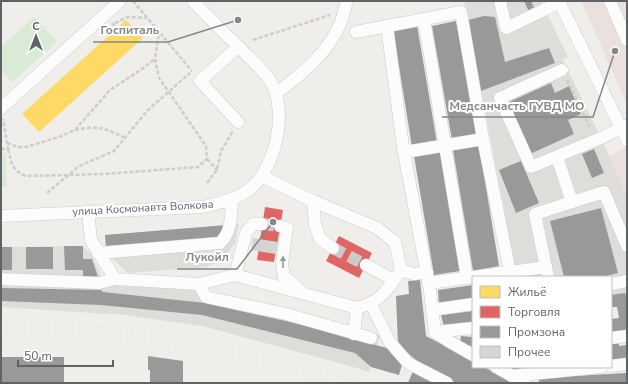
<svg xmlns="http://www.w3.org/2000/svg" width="628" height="384" font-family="'Nunito Sans',sans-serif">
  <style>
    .industrial { fill: #dfddda }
    .medical { fill: #eae0de }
    .green { fill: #d8ebd6 }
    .homes { fill: #ffd966 }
    .shops { fill: #e06666 }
    .industry { fill: #999 }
    .building { fill: #d6d5d3 }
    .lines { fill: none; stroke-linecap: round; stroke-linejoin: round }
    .minor-tunnel { stroke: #cbcbca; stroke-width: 12; stroke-dasharray: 12 6; stroke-linecap: butt }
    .minor-casing { stroke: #cbcccc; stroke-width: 13 }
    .path { stroke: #cacfcc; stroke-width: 2.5; stroke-dasharray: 4 2; stroke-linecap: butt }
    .minor { stroke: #fdfcfc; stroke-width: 12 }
    .rail { stroke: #e4e4e4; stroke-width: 3; stroke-dasharray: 1 5; stroke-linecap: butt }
    .oneway { fill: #96999c }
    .labels { text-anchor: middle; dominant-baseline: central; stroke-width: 4; stroke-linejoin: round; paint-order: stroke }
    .street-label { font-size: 11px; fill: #5f6368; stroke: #fff }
    .leader { fill: none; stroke: #84888a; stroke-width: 1.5 }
    .callout-dot { fill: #84888a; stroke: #fff; stroke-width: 1.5 }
    .callout-label { font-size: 12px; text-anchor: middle; font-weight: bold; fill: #84888a; stroke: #fff; stroke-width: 4; stroke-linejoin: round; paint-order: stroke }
  </style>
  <rect width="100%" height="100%" fill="#efeeea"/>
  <g class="industrial">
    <polygon points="464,1 541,1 568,57 563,60 601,138 627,196 627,298 625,293 611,295 611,277 517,277"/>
    <polygon points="239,224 235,243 222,261 205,267 128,273 107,254 105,235"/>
    <polygon points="83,246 92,255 103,280 207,292 294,310 380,335 369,372 350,366 202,326 125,315 1,307 1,247"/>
  </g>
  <g class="medical">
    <polygon points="581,1 627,1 627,103 626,102"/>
    <polygon points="627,147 627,196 608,156"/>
  </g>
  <g class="green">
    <polygon points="34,17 57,42 12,82 1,70 1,47"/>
    <polygon points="1,153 6,153 7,186 1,187"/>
  </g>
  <polygon class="homes" points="126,20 143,38 39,132 22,114"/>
  <g class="shops">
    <polygon points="265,207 283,210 274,262 257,260"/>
    <polygon points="339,236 372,253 359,278 326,261"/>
  </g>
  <g class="industry">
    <polygon points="524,1 531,1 535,10 529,12"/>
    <polygon points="484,16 495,17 505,62 549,48 555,63 481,91 468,20"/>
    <polygon points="456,21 477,136 452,140 432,26"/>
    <polygon points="417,25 437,143 412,147 393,29"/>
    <polygon points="551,83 555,93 569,86 581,114 568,120 574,134 530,154 507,103"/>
    <polygon points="479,145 499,266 473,271 453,150"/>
    <polygon points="594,149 604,173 592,178 582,154"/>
    <polygon points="441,152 460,271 434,275 414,156"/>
    <polygon points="521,161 539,203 516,213 499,170"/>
    <polygon points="601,208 618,273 602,277 564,277 550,221"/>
    <polygon points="227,225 219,239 106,248 105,235"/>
    <polygon points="64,246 83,246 83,259 92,259 98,277 83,277 83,270 65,270"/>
    <rect x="1" y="247" width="11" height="23"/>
    <rect x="26" y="247" width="27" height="22"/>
    <polygon points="420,280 426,336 473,361 473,367 484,367 514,383 456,383 422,365 398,345 396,296 409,294 408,281"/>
    <polygon points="473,285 473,298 439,303 438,290"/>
    <polygon points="1,288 101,290 103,292 205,303 299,324 394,350 403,361 399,375 371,367 355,353 202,315 101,305 1,301"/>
    <polygon points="625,293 627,298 627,330 611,332 611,319 619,318 617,307 611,307 611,295"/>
    <polygon points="473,311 473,323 444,327 441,315"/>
    <polygon points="461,336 473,337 473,349 460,343"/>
    <polygon points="611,342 619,342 619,346 627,345 627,358 611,360"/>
    <polygon points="148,356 183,361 183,383 150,383 150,370 148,370"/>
    <rect x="1" y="357" width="63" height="26"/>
    <polygon points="504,367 527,367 527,368 504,370"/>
    <polygon points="413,371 436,383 408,383"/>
    <polygon points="627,373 627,383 539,383 539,378"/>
  </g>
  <polygon class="building" points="253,238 278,242 276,254 251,250"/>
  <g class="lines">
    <g class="minor-tunnel">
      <polyline points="262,224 280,226"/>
      <polyline points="333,248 366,265"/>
    </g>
    <defs>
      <g id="minor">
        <polyline points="500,1 506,28 560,2"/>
        <polyline points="559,1 627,140"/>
        <polyline points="610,1 627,40"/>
        <polyline points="424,19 467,278"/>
        <polyline points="387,26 403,147 430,291 435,332 450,342 473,355"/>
        <polyline points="356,32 461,12 483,139 510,272"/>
        <polyline points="562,70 500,98 531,167 601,138 627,125"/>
        <path d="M276 93C301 75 329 52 341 22 343 15 345 8 347 1"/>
        <polyline points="1,108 120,1"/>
        <polyline points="238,122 200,81 238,47"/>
        <polyline points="403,147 411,151 483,139"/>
        <polyline points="557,157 572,202 604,192 627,246"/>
        <polyline points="313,201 315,224 320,239 333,248"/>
        <path d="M88 211 91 240 115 279 199 284 235 275 357 308C382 301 387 290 401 270L395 242 377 228 313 201 261 176"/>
        <path d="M1 216 202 207C219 203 236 200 250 189 276 167 288 112 271 82 262 68 249 58 238 46 222 32 208 16 193 1"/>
        <polyline points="280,226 287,228 282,263 284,277 300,290"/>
        <path d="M98 253 220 243C232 232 231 215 232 200"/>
        <polyline points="366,265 394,280"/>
        <polyline points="401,270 414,274 427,272"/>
        <polyline points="235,275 246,233 253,224 262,224"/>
        <polyline points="548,277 535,214 572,202"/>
        <polyline points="1,279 99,283 115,279"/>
        <polyline points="429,283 546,267"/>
        <polyline points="199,284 206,297 286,314 371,338"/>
        <polyline points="611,284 627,281"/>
        <polyline points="371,304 389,341 408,363 447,383"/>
        <polyline points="432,310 473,304"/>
        <polyline points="435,332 473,328"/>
        <polyline points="354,334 357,308"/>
        <polyline points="611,338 627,336"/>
        <polyline points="611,366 627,364"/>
        <polyline points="496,367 525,383"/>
        <polyline points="512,376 602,367"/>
      </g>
    </defs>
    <use href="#minor" class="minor-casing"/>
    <g class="path">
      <polyline points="133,1 192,71"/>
      <polyline points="112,23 117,28"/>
      <polyline points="115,23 128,17 146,18"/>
      <polyline points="253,40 330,15"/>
      <polyline points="567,80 591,129"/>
      <path d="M75 130C98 125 105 128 125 138"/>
      <polyline points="7,143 18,147 26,147 59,137 75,130 110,90 142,69 155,59"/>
      <polyline points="1,149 8,149 3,119"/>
      <path d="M8 149C12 163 11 170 26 176L104 174 198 167 207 159 206 146 159 78 155 59 159 32"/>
      <polyline points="207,159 217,170"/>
      <polyline points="207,183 217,170 221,151 233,131"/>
      <polyline points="47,193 79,166 114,151 148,110 190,73"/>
    </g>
    <use href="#minor" class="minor"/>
    <g class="rail">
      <path d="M1 321C123 324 245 343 360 383"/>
      <path d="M1 329C115 332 226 352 335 383"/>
    </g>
  </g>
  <defs><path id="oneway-solid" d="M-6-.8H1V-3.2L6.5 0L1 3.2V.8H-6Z"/></defs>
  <use class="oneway" href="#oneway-solid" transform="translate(283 262) rotate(-90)"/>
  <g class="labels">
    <g class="street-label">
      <text transform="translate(143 208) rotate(-3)">улица Космонавта Волкова</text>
    </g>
  </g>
  <path class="leader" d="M238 20L168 42H93M615 51L593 117H442M273 222L237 269H177"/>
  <g class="callout-dot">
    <circle cx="238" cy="20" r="4"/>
    <circle cx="615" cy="51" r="4"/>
    <circle cx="273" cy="222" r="4"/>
  </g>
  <g class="callout-label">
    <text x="130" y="34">Госпиталь</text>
    <text x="517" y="110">Медсанчасть ГУВД МО</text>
    <text x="207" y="261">Лукойл</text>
  </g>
  <rect width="628" height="384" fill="none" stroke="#5f6368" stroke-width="4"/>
  <rect x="472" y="276" width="140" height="92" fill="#ffffff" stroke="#bfc1c3"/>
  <rect x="480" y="286" width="20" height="12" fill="#ffd966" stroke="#bfc1c3"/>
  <text x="508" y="296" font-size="12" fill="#5f6368">Жильё</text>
  <rect x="480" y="306" width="20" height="12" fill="#e06666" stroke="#bfc1c3"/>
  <text x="508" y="316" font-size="12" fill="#5f6368">Торговля</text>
  <rect x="480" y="326" width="20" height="12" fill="#999999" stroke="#bfc1c3"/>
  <text x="508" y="336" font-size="12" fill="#5f6368">Промзона</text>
  <rect x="480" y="346" width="20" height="12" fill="#d6d5d3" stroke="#bfc1c3"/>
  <text x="508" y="356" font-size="12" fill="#5f6368">Прочее</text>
  <g transform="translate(36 36)" stroke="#ffffff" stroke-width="3" paint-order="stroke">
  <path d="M0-3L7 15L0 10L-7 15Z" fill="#5f6368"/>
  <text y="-6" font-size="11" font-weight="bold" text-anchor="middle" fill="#5f6368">С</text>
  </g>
  <path d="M18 360v6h95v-6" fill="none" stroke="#5f6368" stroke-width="2"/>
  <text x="24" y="360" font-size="12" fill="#5f6368" stroke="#ffffff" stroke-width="3" paint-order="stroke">50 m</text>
</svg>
